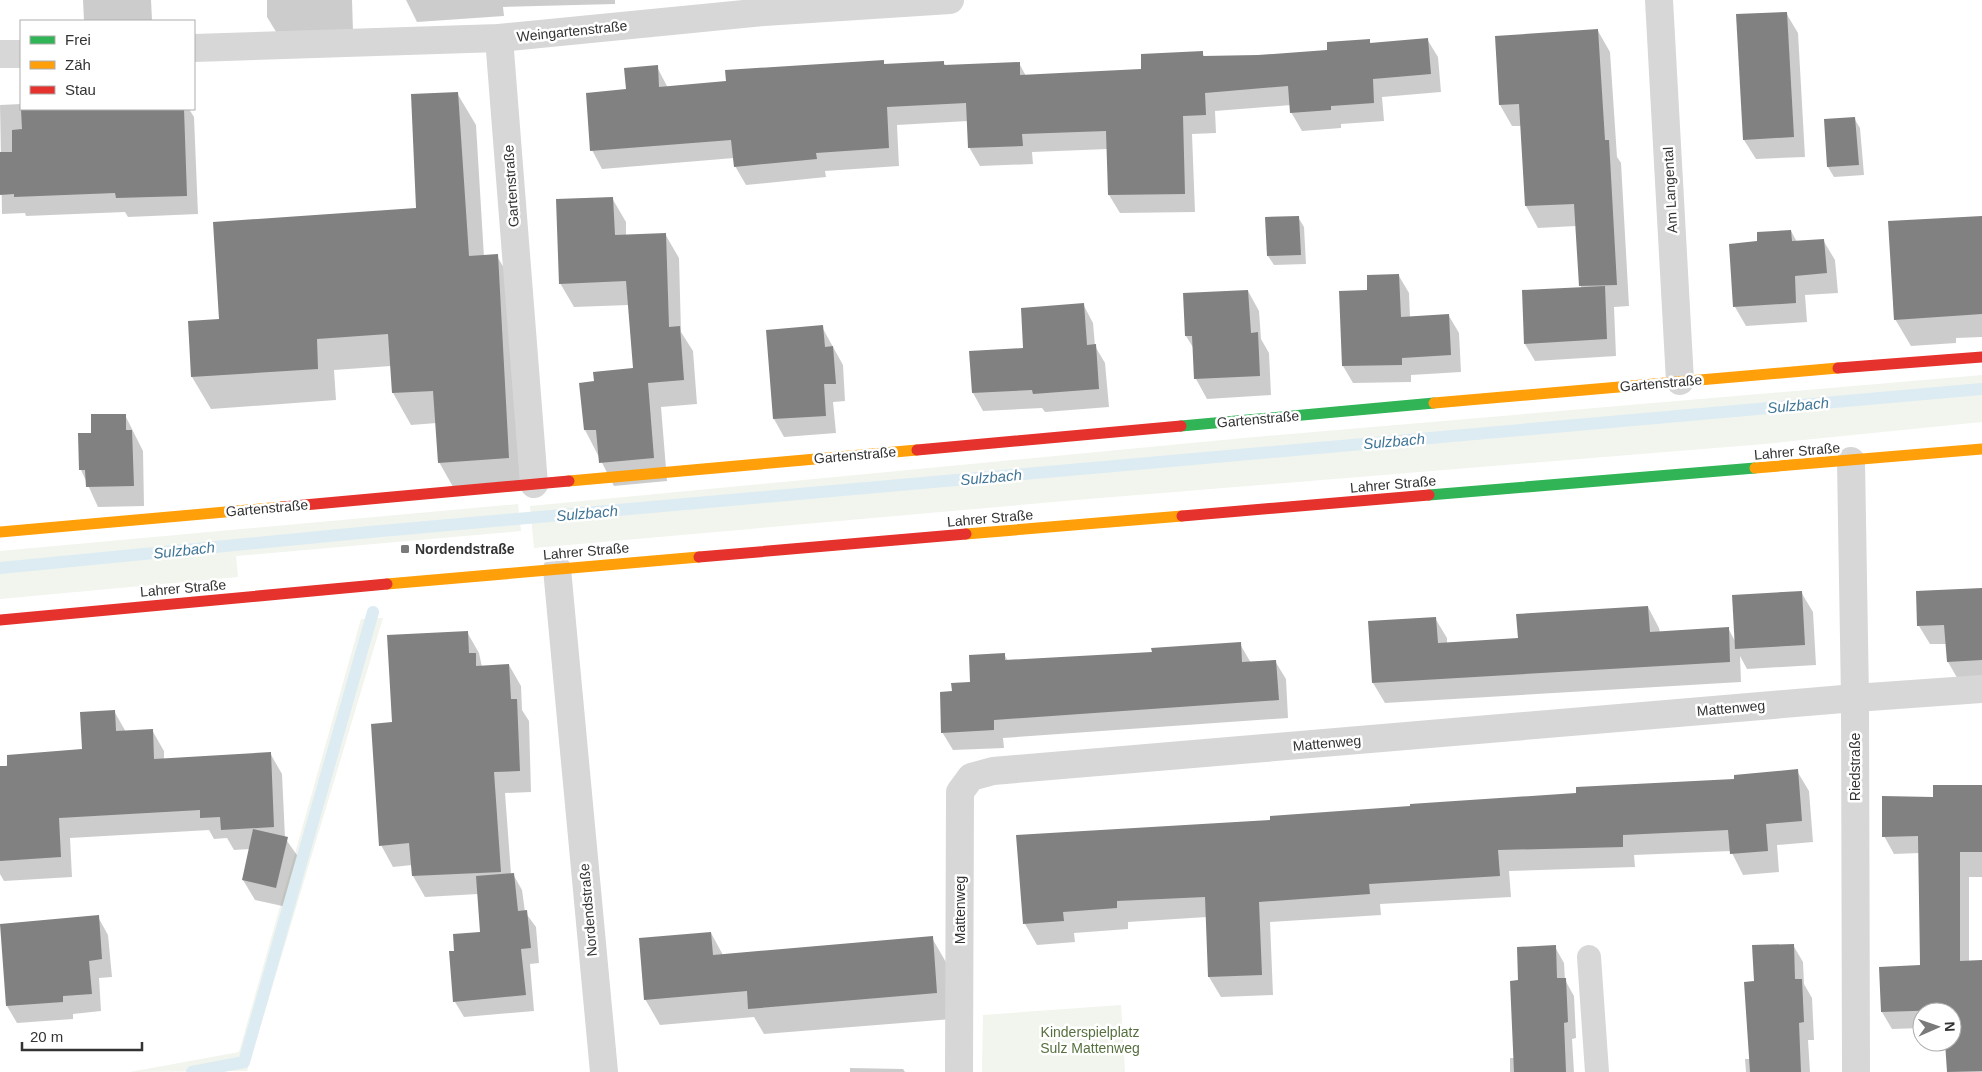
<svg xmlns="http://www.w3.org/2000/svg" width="1982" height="1072" font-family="Arial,sans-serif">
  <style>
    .green { fill: #f1f5ed }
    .shadow { fill: #0003 }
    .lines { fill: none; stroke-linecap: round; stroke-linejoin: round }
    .stream { stroke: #ddebf3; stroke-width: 12 }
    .building { fill: #818181 }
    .lane { stroke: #d7d7d7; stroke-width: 24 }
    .street { stroke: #d7d7d7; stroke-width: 28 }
    .fast { stroke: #30b455; stroke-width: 11 }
    .slow { stroke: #ff9f0a; stroke-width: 11 }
    .jam { stroke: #e5322d; stroke-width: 11 }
    .poi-dot { fill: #7a7a7a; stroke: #fff; stroke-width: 2 }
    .labels { text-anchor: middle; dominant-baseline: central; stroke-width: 5; stroke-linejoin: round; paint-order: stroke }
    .street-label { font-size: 14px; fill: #333; stroke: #fff }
    .poi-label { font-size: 14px; font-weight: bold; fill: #333; stroke: #fff; text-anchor: start }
    .park-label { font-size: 14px; fill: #56703f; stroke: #fff }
    .water-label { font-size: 15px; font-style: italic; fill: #3f7597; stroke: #fff }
  </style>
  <rect width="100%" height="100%" fill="#fff"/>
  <g class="green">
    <polygon points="1982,375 1982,422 1764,444 1076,500 534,548 530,506 1244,438"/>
    <polygon points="518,504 521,531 236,556 238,577 0,599 0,551"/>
    <polygon points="383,618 247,1071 130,1072 239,1052 361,619"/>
    <polygon points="1121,1005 1125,1072 982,1072 983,1015"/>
  </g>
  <g class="shadow">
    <polygon points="83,0 151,0 152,20 84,21"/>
    <polygon points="267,0 352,0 353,32 278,35 267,17"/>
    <polygon points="406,0 615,0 615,4 503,7 504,16 417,22"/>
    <polygon points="1786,13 1798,33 1805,157 1756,159 1744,140"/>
    <polygon points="1598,31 1610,52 1617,157 1621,163 1629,306 1614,307 1616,356 1535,361 1525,344 1581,288 1576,226 1538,228 1526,206 1521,126 1512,126 1500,105"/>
    <polygon points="1427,39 1438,57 1441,92 1382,97 1384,121 1341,124 1341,128 1302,131 1291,112 1291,105 1215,111 1216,133 1192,134 1195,212 1120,213 1109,195 1108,149 1032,152 1033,164 980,166 969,147 968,121 897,125 899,166 825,171 826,177 746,185 735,166 734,158 602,169 592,150 628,91 657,67 668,88 728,83 883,61 885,65 943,62 946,66 1019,63 1026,76 1142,70 1202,52 1205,58 1258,56 1328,51 1369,40 1371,44"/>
    <polygon points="457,93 476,125 484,257 497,256 515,287 526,489 457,494 439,462 437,423 411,425 393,393 391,366 334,370 336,400 211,409 192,377 220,320 418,209"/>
    <polygon points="21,104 21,109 189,109 194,117 198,214 128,217 125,212 26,216 25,213 2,214 0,105"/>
    <polygon points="1854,118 1860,128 1864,175 1834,177 1828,167"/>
    <polygon points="612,198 626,222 626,236 665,234 679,258 681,332 693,351 697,404 661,407 667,481 614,486 585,430 581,384 595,382 635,369 629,305 574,307 560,283"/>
    <polygon points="1298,217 1304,227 1306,264 1274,265 1268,256"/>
    <polygon points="1982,217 1982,337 1956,338 1956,343 1911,346 1895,319"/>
    <polygon points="1791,231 1797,242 1823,240 1835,260 1838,293 1805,295 1807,322 1746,326 1735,307 1758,243"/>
    <polygon points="1399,276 1409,293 1410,317 1449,316 1459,333 1461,372 1411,375 1411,382 1353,383 1343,366"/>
    <polygon points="1248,291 1259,311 1261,339 1269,353 1271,395 1207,399 1196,379 1194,349 1186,336"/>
    <polygon points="1083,304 1093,323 1095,346 1105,363 1109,407 1045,412 1042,408 983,411 973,393"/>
    <polygon points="822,327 843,365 845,401 833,402 836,433 784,437 774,419 767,331"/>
    <polygon points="125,415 143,451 144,506 98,507 81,470 93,434"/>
    <polygon points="1982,589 1982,679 1959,681 1948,662 1947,644 1930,644 1919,626"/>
    <polygon points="1801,592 1813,612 1816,665 1747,669 1740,656 1741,682 1385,703 1373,683 1435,618 1447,638 1447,643 1519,639 1648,607 1659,628 1660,633 1728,628 1735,641"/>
    <polygon points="467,632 479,653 482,667 509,665 521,686 522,710 529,721 531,792 505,793 511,874 513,874 522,890 525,912 536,927 539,963 530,964 534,1011 464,1017 455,1002 456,952 482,933 478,894 425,897 413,876 412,865 393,867 381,845 393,724"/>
    <polygon points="1240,644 1251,663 1275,661 1286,679 1288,718 1003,738 1004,748 953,750 942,732 953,692 971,684 1004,654 1008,661 1153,654"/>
    <polygon points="114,711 126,732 152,730 164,751 164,760 270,753 282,774 285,838 299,858 287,907 255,900 243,880 250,849 234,850 227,838 214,839 209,830 70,838 72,877 4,881 0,874 0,767 83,750"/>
    <polygon points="1797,771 1809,791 1813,842 1777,845 1779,872 1743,875 1731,851 1634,855 1635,867 1509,871 1511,897 1380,904 1381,915 1270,922 1273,995 1221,997 1209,977 1207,917 1128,922 1128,929 1074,933 1075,942 1037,945 1025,924 1018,836 1272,821 1736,780"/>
    <polygon points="1982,786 1982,877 1969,877 1969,962 1982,961 1982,1072 1948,1072 1947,1042 1952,1042 1952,1012 1922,1012 1922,1028 1892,1029 1882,1012 1881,968 1922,967 1920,853 1894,854 1884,836 1934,798"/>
    <polygon points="98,917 108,935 112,977 99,978 101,1011 73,1014 73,1019 17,1023 7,1006"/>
    <polygon points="711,933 723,955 932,938 947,964 952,1019 764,1034 754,1017 660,1025 645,999"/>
    <polygon points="1793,945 1803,962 1804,984 1812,998 1814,1040 1808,1040 1810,1072 1746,1072 1745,1059 1751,1059 1756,982"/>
    <polygon points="1555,947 1564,963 1565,980 1574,996 1576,1038 1572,1039 1574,1072 1510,1072 1510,1058 1515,1058 1520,981"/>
    <polygon points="850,1068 903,1069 905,1072 850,1072"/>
  </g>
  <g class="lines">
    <g class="stream">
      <polyline points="0,568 370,532 1982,389"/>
      <polyline points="192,1072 244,1062 373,612"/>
    </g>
  </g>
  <g class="building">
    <polygon points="1787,12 1794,137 1743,140 1736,14"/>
    <polygon points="1598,29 1605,140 1609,140 1617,285 1579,286 1574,204 1525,206 1519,104 1499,105 1495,36"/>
    <polygon points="1428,38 1431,74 1373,79 1374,103 1331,106 1331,110 1290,113 1288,86 1205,93 1206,115 1183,116 1185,194 1108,195 1106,131 1022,134 1023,146 968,148 966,103 887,107 889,148 816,153 817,159 734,167 731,140 590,151 586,93 626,89 624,68 658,65 659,87 726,81 725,70 884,60 884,64 944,61 944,65 1020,62 1020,75 1141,69 1141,54 1203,51 1203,56 1258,55 1327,50 1327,42 1370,39 1370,43"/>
    <polygon points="458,92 469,256 498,254 509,458 438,463 433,391 392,393 388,334 317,339 318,369 191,377 188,321 219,319 213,222 416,208 411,94"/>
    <polygon points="21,109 184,109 187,196 116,198 115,193 14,197 14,194 0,195 0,152 12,152 12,130 22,129"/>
    <polygon points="1855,117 1859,165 1827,167 1824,119"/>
    <polygon points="613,197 615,235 666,233 669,327 680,326 684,380 648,383 654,458 599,463 596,430 584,430 579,383 594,381 593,372 633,368 626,281 559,284 556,199"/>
    <polygon points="1299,216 1301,255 1267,256 1265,217"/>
    <polygon points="1982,216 1982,314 1894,320 1888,221"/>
    <polygon points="1791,230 1792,241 1824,239 1827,273 1795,276 1796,303 1733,307 1729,244 1757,241 1757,232"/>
    <polygon points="1399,274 1401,317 1449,314 1451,355 1402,358 1402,365 1342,366 1339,291 1367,290 1367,275"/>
    <polygon points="1605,286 1607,339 1524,344 1522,290"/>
    <polygon points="1248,290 1251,333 1258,332 1260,376 1194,379 1192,336 1185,336 1183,293"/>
    <polygon points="1084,303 1087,345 1096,344 1099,389 1033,394 1032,390 972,393 969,351 1023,348 1021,308"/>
    <polygon points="823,325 825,347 833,346 836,384 824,384 826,416 773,419 766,330"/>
    <polygon points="91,414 126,414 126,430 132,430 134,486 86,487 85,470 79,470 78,433 91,433"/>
    <polygon points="1982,588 1982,660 1947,662 1944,625 1917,626 1916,591"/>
    <polygon points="1802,591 1805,645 1735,649 1732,595"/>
    <polygon points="1648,606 1650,632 1729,627 1730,662 1372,683 1368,621 1436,617 1438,643 1518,638 1516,614"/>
    <polygon points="468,631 469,653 476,653 476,666 509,664 511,699 517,699 520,771 494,772 501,872 412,876 409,843 379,846 371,724 392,722 387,635"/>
    <polygon points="1241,642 1242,662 1276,660 1279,700 994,720 994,730 941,733 940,692 952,691 951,683 970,682 969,655 1005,653 1005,660 1152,652 1151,648"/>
    <polygon points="115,710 116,731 153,729 154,759 271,752 274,827 221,830 220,817 200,818 200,810 59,818 61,857 0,861 0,766 7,766 7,755 82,749 80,712"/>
    <polygon points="1798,769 1802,821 1766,824 1768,851 1730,854 1728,830 1623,835 1623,847 1498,850 1500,876 1369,884 1370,894 1259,902 1262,975 1208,977 1205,897 1117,901 1117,908 1063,912 1064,921 1023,924 1016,835 1270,820 1270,816 1410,806 1410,804 1576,793 1576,787 1734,779 1734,775"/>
    <polygon points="1933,785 1982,785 1982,852 1960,852 1960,961 1982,960 1982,1071 1947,1072 1945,1042 1952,1042 1952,1012 1944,1012 1944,1010 1881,1012 1879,967 1920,965 1918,836 1882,837 1882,796 1933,797"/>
    <polygon points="253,829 288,837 276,888 242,880"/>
    <polygon points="514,873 518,911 527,910 531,948 521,949 526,995 453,1002 449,951 454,951 453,934 480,932 476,876"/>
    <polygon points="99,915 102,959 89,961 92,994 63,996 63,1002 6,1006 0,924"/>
    <polygon points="711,932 713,955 933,936 937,993 748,1009 747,991 644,1000 639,938"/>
    <polygon points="1794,944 1795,979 1802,979 1804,1022 1799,1023 1801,1072 1750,1072 1744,982 1754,981 1752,945"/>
    <polygon points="1556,945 1557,978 1566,978 1568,1022 1564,1023 1566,1072 1514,1072 1510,981 1518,980 1517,947"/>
  </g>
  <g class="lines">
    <polyline class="lane" points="1589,957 1597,1072"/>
    <g class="street">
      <polyline points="1659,0 1680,381"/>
      <polyline points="499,38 534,484"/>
      <polyline points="194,48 499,38 764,12 950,0"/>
      <polyline points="0,54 21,54"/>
      <polyline points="1851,461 1855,698 1856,1072"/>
      <polyline points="557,569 604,1072"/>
      <polyline points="959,1072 960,792 971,777 993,771 1855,698 1982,689"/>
    </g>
    <g class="fast">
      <polyline points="1181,426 1434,403"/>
      <polyline points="1429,495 1755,468"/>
    </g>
    <g class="slow">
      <polyline points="1434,403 1838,368"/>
      <polyline points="1755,468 1982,449"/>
      <polyline points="569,481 917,450"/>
      <polyline points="0,532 282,507"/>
      <polyline points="966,534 1182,516"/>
      <polyline points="387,584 699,557"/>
    </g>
    <g class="jam">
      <polyline points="1838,368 1982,357"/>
      <polyline points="917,450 1181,426"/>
      <polyline points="282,507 569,481"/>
      <polyline points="1182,516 1429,495"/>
      <polyline points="699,557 966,534"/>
      <polyline points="0,620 387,584"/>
    </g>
  </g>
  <rect class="poi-dot" x="400" y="544" width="10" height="10" rx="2.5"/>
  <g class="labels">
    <g class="street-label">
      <text transform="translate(572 31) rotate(-6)">Weingartenstraße</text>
      <text transform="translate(511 186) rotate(-94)">Gartenstraße</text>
      <text transform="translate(1670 190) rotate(-93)">Am Langental</text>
      <text transform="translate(1661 383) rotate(-5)">Gartenstraße</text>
      <text transform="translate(1258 419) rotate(-5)">Gartenstraße</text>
      <text transform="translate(1797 451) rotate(-5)">Lahrer Straße</text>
      <text transform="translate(855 455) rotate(-5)">Gartenstraße</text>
      <text transform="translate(1393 484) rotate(-5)">Lahrer Straße</text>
      <text transform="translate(267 508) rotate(-5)">Gartenstraße</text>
      <text transform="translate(990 518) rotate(-5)">Lahrer Straße</text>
      <text transform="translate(586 551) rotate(-5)">Lahrer Straße</text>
      <text transform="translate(183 588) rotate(-5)">Lahrer Straße</text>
      <text transform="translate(1731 708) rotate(-5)">Mattenweg</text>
      <text transform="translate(1327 743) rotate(-5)">Mattenweg</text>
      <text transform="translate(1855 767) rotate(-90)">Riedstraße</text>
      <text transform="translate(588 910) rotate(-95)">Nordendstraße</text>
      <text transform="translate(960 910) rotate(-90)">Mattenweg</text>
    </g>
    <g class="poi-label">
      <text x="415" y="549">Nordendstraße</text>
    </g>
    <g class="park-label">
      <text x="1090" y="1032">Kinderspielplatz<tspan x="1090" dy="16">Sulz Mattenweg</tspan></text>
    </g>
    <g class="water-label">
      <text transform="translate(1798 405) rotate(-5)">Sulzbach</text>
      <text transform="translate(1394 441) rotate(-5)">Sulzbach</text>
      <text transform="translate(991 477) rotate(-5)">Sulzbach</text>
      <text transform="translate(587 513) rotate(-5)">Sulzbach</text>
      <text transform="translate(184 550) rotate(-6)">Sulzbach</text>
    </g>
  </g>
  <rect x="20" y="20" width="175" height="90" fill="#ffffff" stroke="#adadad"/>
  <rect x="30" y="36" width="25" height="8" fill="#30b455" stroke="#adadad"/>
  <text x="65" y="45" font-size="15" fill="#333333">Frei</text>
  <rect x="30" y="61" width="25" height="8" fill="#ff9f0a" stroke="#adadad"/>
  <text x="65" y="70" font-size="15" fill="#333333">Zäh</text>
  <rect x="30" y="86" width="25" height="8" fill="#e5322d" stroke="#adadad"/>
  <text x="65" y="95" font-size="15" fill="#333333">Stau</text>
  <g transform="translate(1937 1027) rotate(88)"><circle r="24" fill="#ffffff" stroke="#adadad"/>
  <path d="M0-4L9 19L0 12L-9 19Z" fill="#7a7a7a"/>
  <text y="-8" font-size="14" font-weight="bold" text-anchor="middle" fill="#333333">N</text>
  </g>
  <path d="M22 1042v8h120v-8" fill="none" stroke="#333333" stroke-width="2.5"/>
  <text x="30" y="1042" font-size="15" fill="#333333" stroke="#ffffff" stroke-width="4" paint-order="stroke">20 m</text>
</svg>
